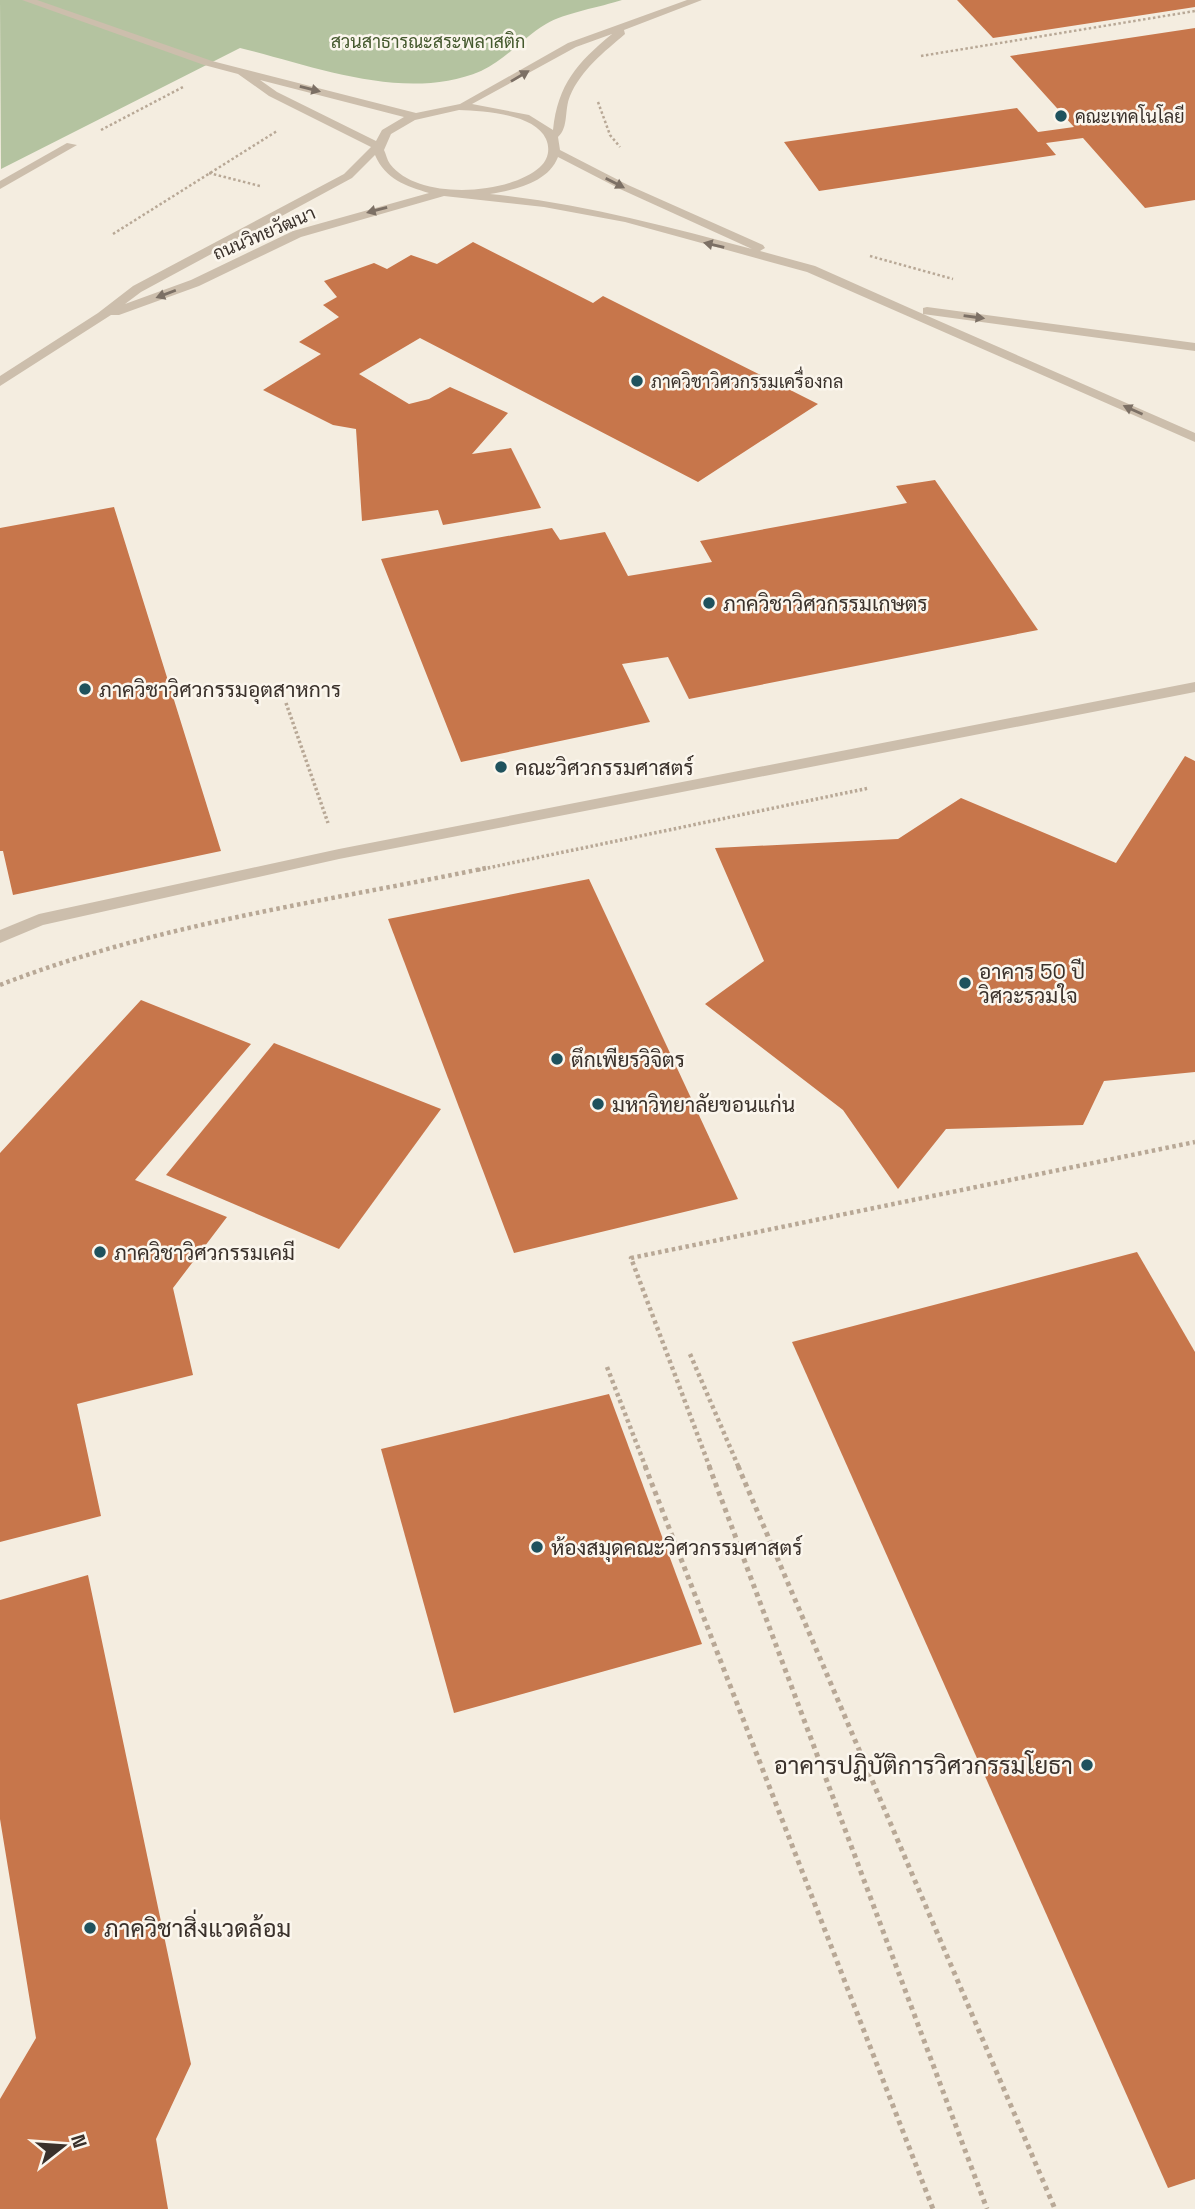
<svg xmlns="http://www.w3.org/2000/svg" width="1195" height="2209" font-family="'Space Grotesk',Sarabun,sans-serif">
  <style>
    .green { fill: #b4c3a0 }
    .building { fill: #c7764b }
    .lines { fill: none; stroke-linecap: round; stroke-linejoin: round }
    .path-far3 { stroke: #b8a896; stroke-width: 2.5; stroke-dasharray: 2.5 2.5; stroke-linecap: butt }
    .path-far2 { stroke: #b8a896; stroke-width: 3.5; stroke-dasharray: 2.5 2.5; stroke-linecap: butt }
    .path-far1 { stroke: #b8a896; stroke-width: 4.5; stroke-dasharray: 3.5 3.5; stroke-linecap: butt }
    .path { stroke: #b8a896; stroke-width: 5; stroke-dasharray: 4.5 4.5; stroke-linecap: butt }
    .service { fill: #ccbeac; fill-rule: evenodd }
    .minor { fill: #ccbeac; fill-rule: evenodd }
    .oneway { fill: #7c7065 }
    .poi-dot { fill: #1f525d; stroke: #fbf6ed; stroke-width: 2.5 }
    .labels { text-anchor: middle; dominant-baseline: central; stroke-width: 5; stroke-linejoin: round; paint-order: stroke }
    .far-park-label { font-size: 18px; fill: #45592e; stroke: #fbf6ed }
    .far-poi-label { font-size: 18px; fill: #3a312b; stroke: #fbf6ed; text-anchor: start }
    .far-street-label { font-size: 18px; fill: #3a312b; stroke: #fbf6ed }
    .poi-label { font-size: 21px; fill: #3a312b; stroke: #fbf6ed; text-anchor: start }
    .near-poi-label { font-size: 24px; fill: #3a312b; stroke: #fbf6ed; text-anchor: end }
  </style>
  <rect width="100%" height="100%" fill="#f4ede0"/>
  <path class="green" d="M0 0H622C601 7 564 13 546 24 522 38 507 59 481 71 405 103 314 66 240 48L1 169Z"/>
  <g class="building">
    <polygon points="957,0 1195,0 1195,7 993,38"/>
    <polygon points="1195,28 1195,200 1145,208 1083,138 1046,143 1056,155 819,191 784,142 1017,108 1038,132 1074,127 1010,56"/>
    <polygon points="473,242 593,303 603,296 818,404 698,482 420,338 359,374 409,404 429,399 450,387 508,413 472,454 511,448 541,508 443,525 438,510 362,521 356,429 333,425 263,390 321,354 299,342 339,317 323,305 337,297 324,281 374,263 387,269 411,255 437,264"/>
    <polygon points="935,480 1038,630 689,699 668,657 622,664 650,722 461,762 381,559 552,528 560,540 605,532 628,576 712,562 700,541 907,503 896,486"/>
    <polygon points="114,507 221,851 13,895 3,851 0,851 0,528"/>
    <polygon points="1185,756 1195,761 1195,1072 1104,1081 1083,1125 946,1129 898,1189 843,1110 705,1004 764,961 715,848 898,839 961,798 1116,863"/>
    <polygon points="589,879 738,1199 514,1253 388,919"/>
    <polygon points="141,1000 251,1044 135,1180 227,1217 173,1288 193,1375 77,1404 101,1516 0,1542 0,1153"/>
    <polygon points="274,1043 441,1109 339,1249 166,1175"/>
    <polygon points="1137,1252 1195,1352 1195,2179 1168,2188 792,1342"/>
    <polygon points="609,1394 702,1644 454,1713 381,1449"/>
    <polygon points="88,1575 191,2064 156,2139 168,2209 0,2209 0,2099 36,2038 0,1819 0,1600"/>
  </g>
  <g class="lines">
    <g class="path-far3">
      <polyline points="921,56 1195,11"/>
      <polyline points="598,102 610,135 620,147"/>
      <polyline points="101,130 183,87"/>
      <polyline points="209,173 260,186"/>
      <polyline points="113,234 277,131"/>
      <polyline points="870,256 953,279"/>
    </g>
    <g class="path-far2">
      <polyline points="286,703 328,823"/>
      <polyline points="478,870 869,788"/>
    </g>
    <g class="path-far1">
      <path d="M0 985C156 924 323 902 486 868"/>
      <polyline points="690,1354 739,1468"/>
      <polyline points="607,1367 646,1468"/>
      <polyline points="710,1468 631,1258 1195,1142"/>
    </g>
    <g class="path">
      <polyline points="645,1466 933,2209"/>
      <polyline points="709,1466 987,2209"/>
      <polyline points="738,1466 1055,2209"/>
    </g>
    <polygon class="service" points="67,143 77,145 0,189 0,181"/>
    <g class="minor">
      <path d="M22 0H37L212 61 416 113 460 104 568 43 687 0H702L624 30 625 34C604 52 581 70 570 96 564 110 569 127 558 137L560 150 628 185 763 245 765 248 760 251 815 266 923 314V308L927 307 1195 343V351L923 314 1195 433V442L807 272 625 222 544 207 444 196 301 237 199 286 119 315H111L0 386V376L98 313 133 286 344 174 371 147 269 96 238 74 204 65ZM612 34C577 63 558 84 553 130L529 115 472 104 576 47ZM260 80 404 117 382 130 376 141 277 92ZM459 110C485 111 535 114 546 139 550 148 549 159 540 167 509 195 418 201 390 164 387 160 386 154 384 150L391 134 415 120ZM375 155C385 179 406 186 429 193L293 231 191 280 125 304 141 292 352 178ZM558 157 620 189 752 249C665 226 580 203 490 194 514 190 548 183 558 157Z"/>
      <polygon points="1195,682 1195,692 339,859 43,925 0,943 0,930 39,914 339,849"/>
    </g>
  </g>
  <defs><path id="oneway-solid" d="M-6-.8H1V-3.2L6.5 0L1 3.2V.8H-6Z" transform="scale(1.75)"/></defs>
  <g class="oneway">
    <use href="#oneway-solid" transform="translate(520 76) rotate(-31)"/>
    <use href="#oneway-solid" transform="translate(310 89) rotate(14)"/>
    <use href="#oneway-solid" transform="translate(615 183) rotate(27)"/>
    <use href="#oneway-solid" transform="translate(377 210) rotate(165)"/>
    <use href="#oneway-solid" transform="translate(714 245) rotate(-167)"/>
    <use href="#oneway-solid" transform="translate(166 294) rotate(159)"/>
    <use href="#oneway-solid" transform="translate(974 317) rotate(8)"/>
    <use href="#oneway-solid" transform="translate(1133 410) rotate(-156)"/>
  </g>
  <g class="poi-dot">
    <circle cx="1061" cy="116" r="7"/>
    <circle cx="637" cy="381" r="7"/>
    <circle cx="709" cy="603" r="7"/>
    <circle cx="85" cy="689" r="7"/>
    <circle cx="501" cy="767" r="7"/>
    <circle cx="965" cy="983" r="7"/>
    <circle cx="557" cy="1059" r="7"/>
    <circle cx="598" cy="1104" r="7"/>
    <circle cx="100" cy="1252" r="7"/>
    <circle cx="537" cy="1547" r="7"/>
    <circle cx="1087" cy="1765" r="7"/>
    <circle cx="90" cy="1928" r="7"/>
  </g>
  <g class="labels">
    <g class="far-park-label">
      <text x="428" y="41">สวนสาธารณะสระพลาสติก</text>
    </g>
    <g class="far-poi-label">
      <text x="1075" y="116">คณะเทคโนโลยี</text>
      <text x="651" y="381">ภาควิชาวิศวกรรมเครื่องกล</text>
    </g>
    <g class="far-street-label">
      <text transform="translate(264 233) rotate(-23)">ถนนวิทยวัฒนา</text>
    </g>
    <g class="poi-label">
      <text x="723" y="603">ภาควิชาวิศวกรรมเกษตร</text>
      <text x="99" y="689">ภาควิชาวิศวกรรมอุตสาหการ</text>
      <text x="515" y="767">คณะวิศวกรรมศาสตร์</text>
      <text x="979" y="971">อาคาร 50 ปี<tspan x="979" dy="24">วิศวะรวมใจ</tspan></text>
      <text x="571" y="1059">ตึกเพียรวิจิตร</text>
      <text x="612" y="1104">มหาวิทยาลัยขอนแก่น</text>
      <text x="114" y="1252">ภาควิชาวิศวกรรมเคมี</text>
      <text x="551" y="1547">ห้องสมุดคณะวิศวกรรมศาสตร์</text>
    </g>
    <g class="near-poi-label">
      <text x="1073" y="1765">อาคารปฏิบัติการวิศวกรรมโยธา</text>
      <text x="104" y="1928" text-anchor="start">ภาควิชาสิ่งแวดล้อม</text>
    </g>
  </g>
  <g transform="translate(63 2146) rotate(73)" stroke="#fbf6ed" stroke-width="5" paint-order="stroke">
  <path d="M0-5L12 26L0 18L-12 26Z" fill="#3a312b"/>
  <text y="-10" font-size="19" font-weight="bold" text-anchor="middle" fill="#3a312b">N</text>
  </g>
</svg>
